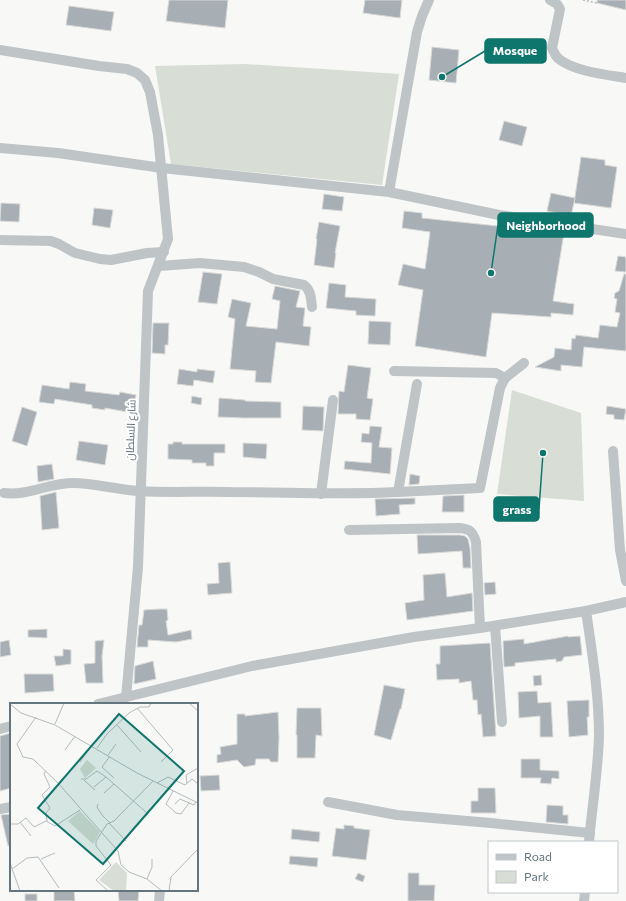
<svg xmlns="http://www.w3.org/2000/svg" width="626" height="901" font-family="Commissioner,Cairo,sans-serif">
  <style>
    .green { fill: #d8ddd5 }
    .building { fill: #a7afb4; stroke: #dadad8 }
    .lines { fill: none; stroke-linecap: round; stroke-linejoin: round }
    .path { stroke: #babdbf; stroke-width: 1.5; stroke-dasharray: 2 2; stroke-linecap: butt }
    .minor { stroke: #bfc4c7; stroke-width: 10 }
    .labels { text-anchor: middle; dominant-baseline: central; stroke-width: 4; stroke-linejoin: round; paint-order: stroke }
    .street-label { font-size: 11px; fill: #65757e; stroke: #fff }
    .inset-road { fill: none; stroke: #b4bcbf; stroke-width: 1 }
    .view { fill: #0f766e; fill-opacity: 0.15; stroke: #0f766e; stroke-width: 2 }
    .inset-edge { fill: none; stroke: #65757e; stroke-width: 2 }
    .leader { fill: none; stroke: #0f766e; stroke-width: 1.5 }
    .callout-dot { fill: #0f766e; stroke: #fff; stroke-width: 1.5 }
    .callout { fill: #0f766e; stroke: #0f766e; stroke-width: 1.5 }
    .callout-label { font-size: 12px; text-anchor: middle; font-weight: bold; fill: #fff }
  </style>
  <rect width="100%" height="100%" fill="#f8f8f6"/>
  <g class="green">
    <polygon points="246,64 399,74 382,185 171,164 155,66"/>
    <polygon points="512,390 581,413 584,501 497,494"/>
  </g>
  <g class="building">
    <polygon points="169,0 228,0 225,28 166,21"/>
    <polygon points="365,0 402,0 400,18 363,13"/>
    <polygon points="597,0 626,0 626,10 597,3"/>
    <polygon points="69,6 114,12 111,31 66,25"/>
    <polygon points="432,47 459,50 456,83 429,80"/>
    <polygon points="504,121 527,127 522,146 499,140"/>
    <polygon points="581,157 605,160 605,165 617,167 611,208 574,203"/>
    <polygon points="551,193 575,198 571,216 547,211"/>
    <polygon points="324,194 344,197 342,211 322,209"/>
    <polygon points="1,203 20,204 19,222 0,221"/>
    <polygon points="94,208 113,210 110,228 92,225"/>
    <polygon points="404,211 422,213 422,218 564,233 553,301 574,304 573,315 551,313 551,317 492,313 486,357 415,346 423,290 398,285 403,264 425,269 430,232 402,228"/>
    <polygon points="319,222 340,226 335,253 336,253 334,268 314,265 317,239 316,239"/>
    <polygon points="618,256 626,257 626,272 615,271"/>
    <polygon points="203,272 222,274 217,304 198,302"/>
    <polygon points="624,274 626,274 626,351 584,347 582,367 561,365 561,371 535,367 554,357 555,348 571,350 572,338 575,339 576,335 598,338 600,325 617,327 620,313 615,312 617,299 614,298 615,293 619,291"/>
    <polygon points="329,283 346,285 345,297 376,299 375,316 356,315 356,311 326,308"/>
    <polygon points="275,286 300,291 296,307 305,308 303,326 311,327 309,346 276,342 271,383 255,382 256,371 230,369 235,319 228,317 232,299 251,303 246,326 277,329 280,301 272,299"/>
    <polygon points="369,321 391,322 390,345 368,344"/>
    <polygon points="153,323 169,323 168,345 165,345 165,354 152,353"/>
    <polygon points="348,365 371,368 367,398 373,399 370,420 356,419 356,414 338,414 339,391 344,392"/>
    <polygon points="179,369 197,372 197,369 215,371 213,383 194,380 193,386 177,384"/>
    <polygon points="70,382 86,384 85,391 119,395 120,392 136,395 133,413 105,408 105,410 92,408 92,405 55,399 54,404 39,402 42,385 69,389"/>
    <polygon points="192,396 202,398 201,405 191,403"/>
    <polygon points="219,398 245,400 245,401 281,402 281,418 244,418 218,417"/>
    <polygon points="303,406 324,407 323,431 302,430"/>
    <polygon points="607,406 626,409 624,420 614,419 614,415 606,414"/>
    <polygon points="22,407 37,412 27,446 12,441"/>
    <polygon points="370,426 382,427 379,447 392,448 390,474 344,469 345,461 371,463 372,443 361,442 362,433 369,434"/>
    <polygon points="79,441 108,445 105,465 76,460"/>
    <polygon points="173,442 182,442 182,444 225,444 225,453 214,453 214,466 206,466 206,463 192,463 192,460 168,459 168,444 173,444"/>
    <polygon points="243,443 267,444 266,459 243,457"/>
    <polygon points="52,464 54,479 38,482 37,466"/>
    <polygon points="410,474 420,476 419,484 409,485"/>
    <polygon points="56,492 59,528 42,530 40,496"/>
    <polygon points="464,495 464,512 442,512 443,496"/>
    <polygon points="415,498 415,504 399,505 400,514 376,516 375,499"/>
    <polygon points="417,535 460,535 465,536 468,539 470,548 471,568 463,568 462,551 418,554"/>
    <polygon points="230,562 232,593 208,595 207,584 219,583 218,563"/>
    <polygon points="445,573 447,597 472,593 473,611 407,620 405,603 424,600 423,575"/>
    <polygon points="495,582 496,594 485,595 484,583"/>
    <polygon points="159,609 167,609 168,620 166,621 168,635 191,630 192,639 176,642 148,640 148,647 137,647 139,625 142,625 144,610"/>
    <polygon points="47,629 47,638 28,637 28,630"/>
    <polygon points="568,636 568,637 580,636 582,655 564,657 562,661 556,662 556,659 515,663 515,666 504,667 503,641 524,639 524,644"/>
    <polygon points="9,640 11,655 0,657 0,642"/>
    <polygon points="104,640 102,656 103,683 86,683 84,664 95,663 95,641"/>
    <polygon points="490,643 496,736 483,737 481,714 478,715 477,700 473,700 471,681 459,683 459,679 437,680 436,664 440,664 440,646"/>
    <polygon points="63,649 71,650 71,664 56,666 54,656 63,656"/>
    <polygon points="153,661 156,679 134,684 135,666"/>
    <polygon points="24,674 53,674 54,691 25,693"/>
    <polygon points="541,675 542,685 534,686 533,676"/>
    <polygon points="384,685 405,689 401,709 400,709 391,740 374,735"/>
    <polygon points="537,691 538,703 551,702 553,737 540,737 540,716 519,718 518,692"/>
    <polygon points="589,700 589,717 587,717 588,735 569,737 567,701"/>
    <polygon points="297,708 321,708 322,736 316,735 315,758 297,758 297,735 296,735"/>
    <polygon points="278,712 279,738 278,762 271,762 269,759 256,759 255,765 244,767 237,760 217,763 217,755 221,754 220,747 237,744 237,714 245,714 245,716"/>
    <polygon points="11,733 11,788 0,791 0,736"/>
    <polygon points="521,759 540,759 540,770 559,771 559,779 552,778 551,784 540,783 541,778 521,778"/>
    <polygon points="219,775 220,790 201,791 200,776"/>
    <polygon points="478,788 495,788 496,813 471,813 471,801 478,801"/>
    <polygon points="547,805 563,806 563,815 568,815 568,824 546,822"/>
    <polygon points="11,814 11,845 8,846 1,815"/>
    <polygon points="344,825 354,826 354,828 370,830 366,860 332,856 336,828 344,829"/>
    <polygon points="292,829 320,832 319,842 291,839"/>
    <polygon points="290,856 318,858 317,867 289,864"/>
    <polygon points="358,873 365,876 363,882 355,879"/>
    <polygon points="408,873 419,873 419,885 435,885 434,901 408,901"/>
    <polygon points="54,890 74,890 75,901 54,901"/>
    <polygon points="118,890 139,890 138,901 119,901"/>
    <rect x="25" y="894" width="12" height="7"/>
  </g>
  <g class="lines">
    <polyline class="path" points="583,0 597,3"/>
    <g class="minor">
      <path d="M550 0 557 4 560 9 552 48C554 52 555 56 559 59 573 71 608 75 626 78"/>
      <polyline points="0,50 99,66 127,69 137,73 145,80 150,92 158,135 168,239 148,291 138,567 126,697"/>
      <polyline points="0,148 58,153 162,168 389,192 499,215 626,234"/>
      <polyline points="389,192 417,32 422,16 429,0"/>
      <polyline points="0,240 51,241 59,244 75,253 100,259 111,260 147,253 164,252"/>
      <path d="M159 266 200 263 244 267 259 272 273 279 304 285C311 290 311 299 312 307"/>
      <polyline points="394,371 496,373 505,378"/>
      <polyline points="613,451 620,550 626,581"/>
      <polyline points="398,492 480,488 500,388 505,378 524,363"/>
      <path d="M4 493C28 496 49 483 73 483 95 483 117 490 140 491 170 493 200 491 231 492 287 492 342 495 398 492L417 384"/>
      <polyline points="321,494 333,400"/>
      <path d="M349 530 460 528C470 529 473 532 476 542L480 628"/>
      <path d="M586 611C592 652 599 694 599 736 598 771 592 807 589 842"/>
      <polyline points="495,626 502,722"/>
      <polyline points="98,704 252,666 414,637 480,628 586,611 626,602"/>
      <polyline points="0,729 11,726"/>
      <polyline points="328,802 397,815 491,823 590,833"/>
      <polyline points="0,809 11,807"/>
      <polyline points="159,901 160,890"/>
      <polyline points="584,901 585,892"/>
    </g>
  </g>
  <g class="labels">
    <g class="street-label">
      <text transform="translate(130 430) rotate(-88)">شارع السلطان</text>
    </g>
  </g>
  <g transform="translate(10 703)">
    <rect width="188" height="188" fill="#f8f8f6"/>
    <path d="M77 57 86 65 75 75 70 66ZM70 108 90 129 83 141 58 118ZM106 159 117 170 116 188H104L89 177Z" fill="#d8ddd5"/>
    <path class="inset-road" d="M179 0 188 8M0 1 11 10 45 22 127 70 188 100M127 5 163 47 151 59M26 14 7 41 13 54 23 56 48 80 108 148 111 162 119 169 137 176M45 21 54 0M107 22 131 49M87 45 97 31 119 10 130 4H139L141 0M55 47 65 33M98 52 106 41M100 53 92 64 104 75M70 59 82 42M36 68 34 71 40 84 32 92 40 105 36 110 37 118M71 76H76L87 68 96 74M74 77 85 87M147 80 158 74 175 82 182 76 188 81M177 80 176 72 188 65M84 84 96 74 137 110M163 88 156 101 166 110 171 111 179 100 184 102 186 99M94 90 104 81M88 101 87 104 92 112 100 120M165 101 170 96 179 100M10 119 21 133M99 120 116 138M0 121H8L16 115 24 124 36 118 45 123 70 107M31 156 45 150M142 156V164L137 176 152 188M0 160 10 188M2 166 17 155 28 154 49 185M98 188 86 177 101 162 86 143V138L97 121 104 118 143 78M159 188 161 174 188 146"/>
    <path class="view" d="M109 11 174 68 93 161 28 105Z"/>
    <rect width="188" height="188" class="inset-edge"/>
  </g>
  <path class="leader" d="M442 77L485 51M491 273L498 225M543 453L539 509"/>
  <g class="callout-dot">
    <circle cx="442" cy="77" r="4"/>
    <circle cx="491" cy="273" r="4"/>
    <circle cx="543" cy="453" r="4"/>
  </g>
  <g class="callout">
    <rect x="485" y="39" width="61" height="24" rx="4"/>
    <rect x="498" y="213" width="95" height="24" rx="4"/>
    <rect x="494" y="497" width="45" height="24" rx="4"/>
  </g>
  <g class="callout-label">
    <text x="515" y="55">Mosque</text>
    <text x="546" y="230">Neighborhood</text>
    <text x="517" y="514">grass</text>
  </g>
  <rect x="488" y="841" width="130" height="52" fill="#ffffff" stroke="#c1c8cb"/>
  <rect x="496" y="854" width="20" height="6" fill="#bfc4c7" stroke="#c1c8cb"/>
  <text x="524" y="861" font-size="12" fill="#65757e">Road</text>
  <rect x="496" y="871" width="20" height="12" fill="#d8ddd5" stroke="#c1c8cb"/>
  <text x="524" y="881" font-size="12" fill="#65757e">Park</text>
</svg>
